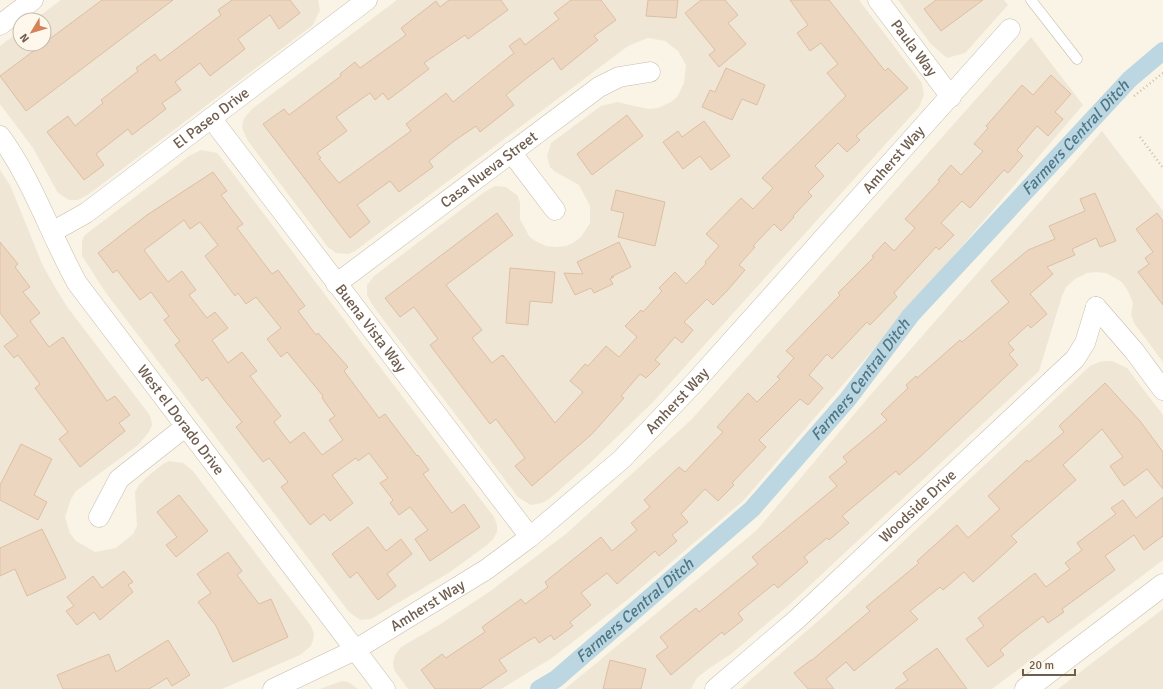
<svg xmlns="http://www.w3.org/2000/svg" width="1163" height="689" font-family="Signika,sans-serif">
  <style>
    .residential { fill: #f0e6d5 }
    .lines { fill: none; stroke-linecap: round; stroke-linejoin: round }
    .canal { stroke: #bcd7e1; stroke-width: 18 }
    .building { fill: #ecd6c0; stroke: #dcbfa3; fill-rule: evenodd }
    .lane-casing { stroke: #c9bcad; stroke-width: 11 }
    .street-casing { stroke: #c9bcad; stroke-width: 21 }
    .secondary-casing { stroke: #ccbdac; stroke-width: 23 }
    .path { stroke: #d0baa4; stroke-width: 2.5; stroke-dasharray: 1 3; stroke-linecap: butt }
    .lane { stroke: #fff; stroke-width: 10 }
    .street { stroke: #fff; stroke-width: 20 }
    .secondary { stroke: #fff; stroke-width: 22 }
    .labels { text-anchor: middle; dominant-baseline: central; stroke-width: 3.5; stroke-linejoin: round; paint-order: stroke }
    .street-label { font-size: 15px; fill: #6f5d4e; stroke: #fdf8eb }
    .water-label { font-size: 16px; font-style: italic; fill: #4d7787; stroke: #fdf8eb }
  </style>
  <rect width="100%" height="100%" fill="#f9f4e6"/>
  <g class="residential">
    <polygon points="61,0 318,0 320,10 313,25 89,194 78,200 69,200 58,193 33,148 0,104 0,46 20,31 20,44 44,44 44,20 34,20"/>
    <polygon points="397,0 859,0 922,83 924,95 919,107 653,402 588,465 549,499 542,503 531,505 518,497 373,306 367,295 367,285 374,276 483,193 495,186 506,187 518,196 520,203 520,219 529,236 535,241 546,246 555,247 566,246 573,243 581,237 590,223 590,206 579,185 554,171 550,167 547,156 551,143 601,106 617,102 648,109 658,108 671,102 677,97 684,83 686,65 678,51 665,41 648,38 628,46 355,251 349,254 336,253 328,247 248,141 242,128 243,122 245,117 252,109"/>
    <polygon points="898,0 1004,0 1008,5 965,53 947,58 931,44"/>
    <polygon points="1031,37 1083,105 744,500 627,600 552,658 501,689 408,689 394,670 393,663 395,655 401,647 439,625 489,592 567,533 692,419"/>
    <polygon points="1102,131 1163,211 1163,362 1134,323 1131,314 1133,303 1128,291 1122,282 1106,273 1096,272 1087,273 1075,279 1066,287 1062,296 1039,371 789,605 731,654 708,669 697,678 691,689 565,689 757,530 867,399"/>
    <polygon points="201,150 217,153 222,159 494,517 497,525 497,532 493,539 487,545 450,572 371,619 360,620 349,612 106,293 82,256 82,242 84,236 90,231 189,156"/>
    <polygon points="0,170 10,185 43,266 55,287 68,308 149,414 151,419 152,425 149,432 138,445 76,491 71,499 65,517 70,533 76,541 95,552 116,548 133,534 137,526 135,492 139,485 147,477 163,464 169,461 183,463 193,471 311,626 314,634 313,640 311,646 300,655 222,689 0,689"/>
    <polygon points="1106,361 1112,361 1127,368 1163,415 1163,560 992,689 740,689 825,615 1090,366 1099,362"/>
    <polygon points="1163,609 1163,689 1058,689"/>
    <polygon points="342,681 348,682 358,689 320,689"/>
  </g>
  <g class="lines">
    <path class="canal" id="s1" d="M539 689 556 679 752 509 848 399 911 315 1130 79 1163 51"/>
  </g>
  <g class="building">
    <polygon points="102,0 173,0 26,111 0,76"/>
    <polygon points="232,0 290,0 300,13 279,29 270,15 238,39 245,49 210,76 200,63 175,82 181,90 162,103 166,109 132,135 128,129 96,154 104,165 84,180 47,132 68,116 75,126 103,103 101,100 138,71 136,68 155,54 160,61 221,15 218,10"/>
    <polygon points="449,0 501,0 508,10 468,39 465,35 424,63 429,69 388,100 383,93 375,100 370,93 336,117 347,131 317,153 321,158 319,159 339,183 411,131 406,124 446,93 453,102 514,53 509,46 520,38 525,45 559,19 554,13 571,0 601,0 616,20 594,36 598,40 561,70 553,58 527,78 506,95 514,105 480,132 476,126 454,141 429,161 433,167 399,192 390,181 357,205 370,222 350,238 263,124 284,109 289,115 341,76 340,74 355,62 360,68 406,35 401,28 436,1 440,7"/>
    <polygon points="648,0 678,0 676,18 646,16"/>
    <polygon points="701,0 725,0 738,15 728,23 746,44 719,67 709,55 715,50 685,13"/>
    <polygon points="790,0 829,0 885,71 888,68 908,88 856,136 860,140 847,152 838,143 815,166 824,176 808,192 812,196 793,216 794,217 781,231 774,224 753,246 755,247 739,265 745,270 727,291 713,305 707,299 684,322 693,330 682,343 675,337 655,360 660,364 646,378 640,374 621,396 624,398 592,434 532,486 515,466 525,458 496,419 490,424 430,345 438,339 414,307 400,317 385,298 497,213 513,235 446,285 482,330 472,338 492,363 502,355 503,357 503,355 555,423 583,392 570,381 585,364 588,366 606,346 619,357 637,337 625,326 641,310 643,312 662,291 659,288 675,272 686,284 706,264 705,262 719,246 706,234 741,198 753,209 773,188 762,178 846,96 827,73 838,64 821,43 810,51 797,33 808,25"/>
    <polygon points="936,0 983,0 941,31 924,9"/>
    <polygon points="726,68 765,85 757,105 742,99 732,120 702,107 710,90 715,92"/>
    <polygon points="1051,75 1071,94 1055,112 1063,119 1048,136 1037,126 1017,150 1023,156 1008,173 1004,170 970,208 962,201 941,223 954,235 939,250 936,247 894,293 897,297 870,325 867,322 832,359 827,354 809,375 823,388 808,405 800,399 759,440 766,447 732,483 734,485 718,501 705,489 681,514 688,522 672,535 677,541 659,556 655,551 617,584 607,573 581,593 591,605 570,622 573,626 554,640 551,635 539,643 535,637 528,641 499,660 507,671 480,689 435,689 421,670 442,654 446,658 485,632 482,627 521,599 525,604 548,587 545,582 601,537 612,551 637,530 631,523 650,507 644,500 679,467 685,472 723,432 717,427 748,393 757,402 780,379 777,377 794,358 786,351 840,295 838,293 874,257 872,256 885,242 894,251 915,228 905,219 940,181 938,180 951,165 961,175 983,151 974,144 988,128 986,126 1002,108 1022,85 1033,95"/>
    <polygon points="627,115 643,136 592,175 577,154"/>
    <polygon points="704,121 730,156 711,170 700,156 683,169 663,142 678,131 682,137"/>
    <path d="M213 172 227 191 221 195 243 224 237 228 272 274 278 270 305 306 298 311 316 335 318 333 348 367 344 371 379 418 385 414 417 456 418 455 429 470 423 474 452 513 464 504 480 527 430 561 415 539 428 530 410 507 399 515 390 503 393 500 380 483 388 478 369 453 358 461 356 458 332 475 353 503 330 521 324 514 310 525 281 487 288 482 269 458 263 462 236 427 242 422 222 397 207 377 202 381 175 345 180 341 164 320 169 316 151 292 140 300 117 270 113 273 98 253 147 215ZM184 220 190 229 200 222 218 245 205 256 235 296 238 293 246 304 256 297 281 328 267 339 281 357 287 352 323 396 322 398 335 416 329 420 343 440 322 455 304 432 290 443 274 422 281 416 250 376 257 371 242 352 228 363 212 340 228 328 215 312 207 318 189 295 196 290 182 271 168 282 144 250Z"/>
    <polygon points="616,190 665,202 655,246 618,237 624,213 611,210"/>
    <polygon points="1095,193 1116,241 1100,247 1096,238 1072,249 1075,255 1047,267 1053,274 1030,294 1047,314 1031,328 1028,325 1008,343 1014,350 1009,354 1018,365 921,456 899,475 896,471 842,516 849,523 829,540 827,538 804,557 808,562 778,588 774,584 738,613 743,620 724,635 722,632 671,675 656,656 668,647 660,637 696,608 699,612 758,564 752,557 837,486 829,477 847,462 843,457 887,420 881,414 908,388 906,385 916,376 917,378 960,340 962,342 1009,302 991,281 1028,250 1055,239 1049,226 1085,211 1080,199"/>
    <polygon points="1157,213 1163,221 1163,305 1138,272 1149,264 1145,258 1153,252 1136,229"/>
    <polygon points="0,242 18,264 15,267 30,287 23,292 40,313 30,321 49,347 63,337 107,401 115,396 130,415 119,423 125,431 80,467 59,439 68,432 35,388 40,384 18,355 14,358 4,346 18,336 0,313"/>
    <polygon points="619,242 631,267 611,277 614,277 610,279 613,284 594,293 591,288 575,295 564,273 583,274 577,262"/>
    <polygon points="510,268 555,272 552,303 530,301 528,325 506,323"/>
    <polygon points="1105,383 1140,421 1163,452 1163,489 1147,469 1124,486 1110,466 1123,457 1102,429 1063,465 1076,480 1011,536 1017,542 992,565 973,582 964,572 943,590 940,587 910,611 918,619 854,671 846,662 826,679 834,689 808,689 794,673 811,660 811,661 870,611 866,607 919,563 917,561 957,525 968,538 1000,509 988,496 1027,460 1029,462 1064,432 1059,426"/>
    <polygon points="21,444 52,459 34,495 47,502 38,520 0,500 0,485"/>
    <polygon points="179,495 208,531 176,557 166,545 177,537 157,512"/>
    <polygon points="1163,497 1163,536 1144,550 1134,535 1105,556 1115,570 1062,609 1064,612 1048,623 1043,616 1018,635 1000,650 1004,655 988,667 966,639 984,626 978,618 1035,573 1046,587 1070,569 1065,563 1082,550 1077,543 1116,514 1111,508 1123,500 1136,518"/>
    <polygon points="368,527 386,551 401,539 412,554 387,574 396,586 378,600 357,572 350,578 332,554"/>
    <polygon points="42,529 66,578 27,596 15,569 0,576 0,548"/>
    <polygon points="228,552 242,571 237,575 259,604 271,599 288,637 233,662 216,626 198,602 211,593 197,574"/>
    <polygon points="124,571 133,582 128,585 133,592 100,620 94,612 77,625 66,611 74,606 67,597 93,576 102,588"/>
    <polygon points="168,640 190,675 172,686 167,678 149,689 63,689 57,675 109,654 116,672"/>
    <polygon points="937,648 967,689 895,689 908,680 903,673"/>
    <polygon points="610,660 646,669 641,689 603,689"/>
  </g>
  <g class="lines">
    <defs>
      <polyline id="lane" points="1031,0 1077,59"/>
      <g id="street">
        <path id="s2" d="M878 0 951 97"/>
        <polyline points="0,25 33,0"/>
        <path id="s3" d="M211 118 530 537"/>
        <path id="s4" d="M0 136C33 181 50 234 77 283L385 689"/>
        <polyline points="511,152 555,210"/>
        <path id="s5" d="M52 232 86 213 367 0"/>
        <path id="s6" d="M336 284 599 87 619 77 650 72"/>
        <polyline points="1096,307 1135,352 1163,390"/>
        <polyline points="99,517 119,479 185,427"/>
        <path id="s7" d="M273 689 355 650 487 569 530 537 622 459 695 382 1010 29"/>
        <path id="s8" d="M715 689 796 620 1075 359 1085 343 1096 307"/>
      </g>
      <polyline id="secondary" points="1026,689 1163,585"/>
    </defs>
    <use href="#lane" class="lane-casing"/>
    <use href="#street" class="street-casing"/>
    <use href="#secondary" class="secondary-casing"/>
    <g class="path">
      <polyline points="1134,96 1163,73"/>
      <polyline points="1140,137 1163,168"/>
    </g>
    <use href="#lane" class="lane"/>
    <use href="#street" class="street"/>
    <use href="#secondary" class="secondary"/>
  </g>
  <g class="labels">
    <g class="street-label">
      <text stroke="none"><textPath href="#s2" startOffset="60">Paula Way</textPath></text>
      <text stroke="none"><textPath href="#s5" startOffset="196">El Paseo Drive</textPath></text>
      <text stroke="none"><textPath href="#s7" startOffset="824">Amherst Way</textPath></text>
      <text stroke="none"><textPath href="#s6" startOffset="191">Casa Nueva Street</textPath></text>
      <text stroke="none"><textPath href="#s3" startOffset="264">Buena Vista Way</textPath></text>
      <text stroke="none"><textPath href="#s7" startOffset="500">Amherst Way</textPath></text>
      <text stroke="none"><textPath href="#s4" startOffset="338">West el Dorado Drive</textPath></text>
      <text stroke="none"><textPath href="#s8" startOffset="273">Woodside Drive</textPath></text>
      <text stroke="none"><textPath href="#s7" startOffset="176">Amherst Way</textPath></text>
    </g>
    <g class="water-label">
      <text stroke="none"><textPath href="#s1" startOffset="772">Farmers Central Ditch</textPath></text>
      <text stroke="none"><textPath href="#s1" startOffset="448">Farmers Central Ditch</textPath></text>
      <text stroke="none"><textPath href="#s1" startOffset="124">Farmers Central Ditch</textPath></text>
    </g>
  </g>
  <g transform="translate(32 32) rotate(232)"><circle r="19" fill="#fdf8eb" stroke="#c4baac"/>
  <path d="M0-3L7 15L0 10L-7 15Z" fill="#d58259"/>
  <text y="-6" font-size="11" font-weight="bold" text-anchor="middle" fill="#6f5d4e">N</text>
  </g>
  <path d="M1023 669v6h52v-6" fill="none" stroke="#6f5d4e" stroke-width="2"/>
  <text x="1029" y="669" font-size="12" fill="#6f5d4e" stroke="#fdf8eb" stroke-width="3" paint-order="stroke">20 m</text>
</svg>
